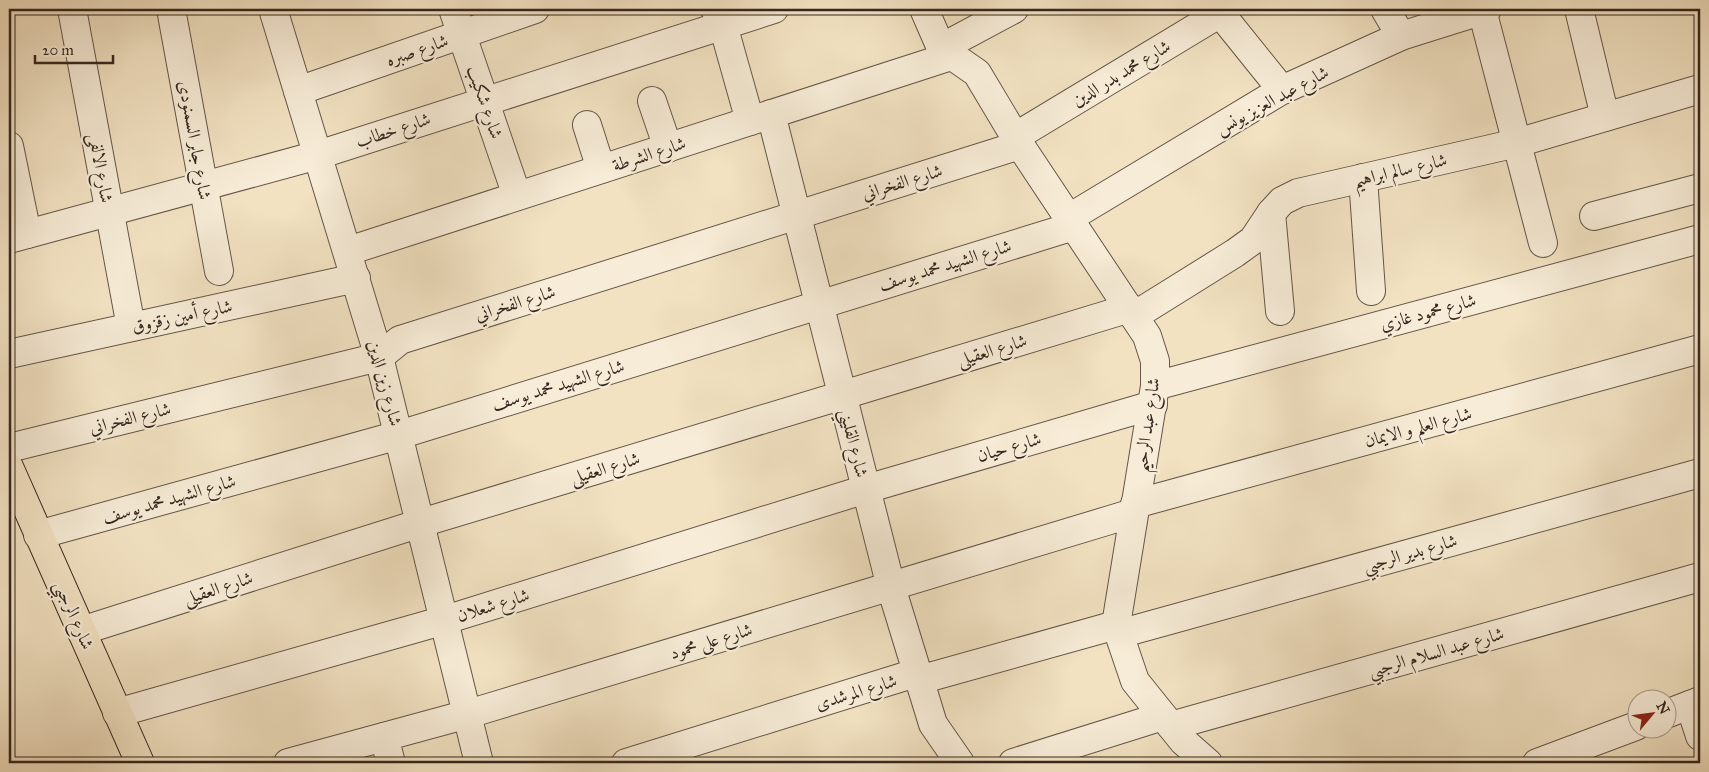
<svg xmlns="http://www.w3.org/2000/svg" width="1709" height="772" font-family="'IM FELL Great Primer',Amiri,serif">
  <style>
    .lines { fill: none; stroke-linecap: round; stroke-linejoin: round }
    .minor-casing { stroke: #645648; stroke-width: 30 }
    .major-casing { stroke: #35271f; stroke-width: 30 }
    .minor { stroke: #f7ecd7; stroke-width: 28 }
    .major { stroke: #f2e2c2; stroke-width: 28 }
    .labels { text-anchor: middle; dominant-baseline: central; stroke-width: 4.5; stroke-linejoin: round; paint-order: stroke }
    .street-label { font-size: 18px; fill: #35271f; stroke: #f7ecd7 }
  </style>
  <rect width="100%" height="100%" fill="#f2e2c2"/>
  <filter id="stains"><feTurbulence type="fractalNoise" baseFrequency=".004" numOctaves="4"/><feColorMatrix values="0 0 0 0 .2 0 0 0 0 .09 0 0 0 0 .02 0 0 0 .5 -.17"/></filter>
  <radialGradient id="worn" r=".72"><stop offset=".6" stop-color="#630" stop-opacity="0"/><stop offset="1" stop-color="#630" stop-opacity=".3"/></radialGradient>
  <g class="lines">
    <defs>
      <g id="minor">
        <polyline points="72,9 131,327"/>
        <polyline points="171,9 219,271"/>
        <polyline points="273,9 379,357 479,763"/>
        <polyline points="453,9 517,196"/>
        <polyline points="715,9 723,25 750,121"/>
        <polyline points="924,9 941,48 977,73 1020,145 1147,336 1155,361 1155,386 1116,625 1135,681 1183,741 1208,763"/>
        <polyline points="1385,9 1401,36"/>
        <polyline points="1579,9 1605,117"/>
        <polyline points="1482,10 1543,243"/>
        <polyline points="1220,13 1282,90"/>
        <polyline points="941,48 1014,9"/>
        <polyline points="298,91 535,9"/>
        <polyline points="652,101 668,148"/>
        <polyline points="771,114 891,587 933,724 960,763"/>
        <polyline points="587,125 601,169"/>
        <polyline points="1015,137 1227,9"/>
        <polyline points="9,146 27,234"/>
        <polyline points="1363,178 1371,291"/>
        <polyline points="1271,213 1280,311"/>
        <polyline points="1594,216 1700,188"/>
        <polyline points="1069,218 1282,90 1401,36 1487,9"/>
        <polyline points="9,239 318,155 774,9"/>
        <polyline points="348,251 951,56"/>
        <polyline points="1134,316 1235,253 1253,240 1271,213 1282,201 1298,193 1517,143 1700,89"/>
        <polyline points="9,354 356,278"/>
        <polyline points="1155,386 1700,239"/>
        <polyline points="9,448 379,357 400,340 1020,145"/>
        <polyline points="1135,504 1700,349"/>
        <polyline points="38,535 399,435 1074,226"/>
        <polyline points="81,631 421,523 1130,308"/>
        <polyline points="1119,634 1700,473"/>
        <polyline points="1690,705 1700,736"/>
        <polyline points="117,713 445,620 866,489 1153,405"/>
        <polyline points="1666,714 1700,701"/>
        <polyline points="1171,726 1700,577"/>
        <polyline points="384,737 391,763"/>
        <polyline points="288,763 468,714 1133,513"/>
        <polyline points="626,763 906,676 913,677 919,680 1116,625"/>
        <polyline points="1013,763 1163,716"/>
        <polyline points="1537,763 1636,726"/>
      </g>
      <polyline id="major" points="9,467 140,763"/>
    </defs>
    <use href="#minor" class="minor-casing"/>
    <use href="#major" class="major-casing"/>
    <use href="#minor" class="minor"/>
    <use href="#major" class="major"/>
  </g>
  <g class="labels">
    <g class="street-label">
      <text transform="translate(417 50) rotate(-19)">شارع صبره</text>
      <text transform="translate(1121 73) rotate(-31)">شارع محمد بدر الدين</text>
      <text transform="translate(1272 100) rotate(-28)">شارع عبد العزيز يونس</text>
      <text transform="translate(485 102) rotate(71)">شارع شكيب</text>
      <text transform="translate(393 130) rotate(-18)">شارع خطاب</text>
      <text transform="translate(195 140) rotate(80)">شارع جابر السمنودى</text>
      <text transform="translate(649 154) rotate(-18)">شارع الشرطة</text>
      <text transform="translate(101 168) rotate(80)">شارع الالفى</text>
      <text transform="translate(1400 170) rotate(-13)">شارع سالم ابراهيم</text>
      <text transform="translate(902 182) rotate(-17)">شارع الفخراني</text>
      <text transform="translate(945 265) rotate(-17)">شارع الشهيد محمد يوسف</text>
      <text transform="translate(515 303) rotate(-17)">شارع الفخراني</text>
      <text transform="translate(1428 312) rotate(-15)">شارع محمود غازي</text>
      <text transform="translate(182 316) rotate(-12)">شارع أمين زقزوق</text>
      <text transform="translate(992 350) rotate(-17)">شارع العقيلى</text>
      <text transform="translate(385 383) rotate(75)">شارع زين الدين</text>
      <text transform="translate(558 385) rotate(-17)">شارع الشهيد محمد يوسف</text>
      <text transform="translate(130 418) rotate(-14)">شارع الفخراني</text>
      <text transform="translate(1147 425) rotate(-82)">شارع عبد الرحيم</text>
      <text transform="translate(1418 427) rotate(-15)">شارع العلم و الايمان</text>
      <text transform="translate(854 443) rotate(76)">شارع القليني</text>
      <text transform="translate(1009 447) rotate(-16)">شارع حيان</text>
      <text transform="translate(605 468) rotate(-17)">شارع العقيلى</text>
      <text transform="translate(169 499) rotate(-16)">شارع الشهيد محمد يوسف</text>
      <text transform="translate(1410 553) rotate(-16)">شارع بدير الرجبي</text>
      <text transform="translate(218 588) rotate(-18)">شارع العقيلى</text>
      <text transform="translate(493 605) rotate(-17)">شارع شعلان</text>
      <text transform="translate(74 615) rotate(66)">شارع الرجبي</text>
      <text transform="translate(711 641) rotate(-17)">شارع على محمود</text>
      <text transform="translate(1436 652) rotate(-16)">شارع عبد السلام الرجبي</text>
      <text transform="translate(856 692) rotate(-17)">شارع المرشدى</text>
    </g>
  </g>
  <rect width="1709" height="772" fill="none" stroke="#f2e2c2" stroke-width="30"/>
  <rect x="10" y="10" width="1689" height="752" fill="none" stroke="#35271f" stroke-width="2.5"/>
  <rect x="15" y="15" width="1679" height="742" fill="none" stroke="#35271f"/>
  <g transform="translate(1652 714) rotate(61)"><circle r="24" fill="#f7ecd7" stroke="#a99d8d"/>
  <path d="M0-4L9 19L0 12L-9 19Z" fill="#8f2418"/>
  <text y="-8" font-size="14" font-weight="bold" text-anchor="middle" fill="#35271f">N</text>
  </g>
  <path d="M35 55v8h78v-8" fill="none" stroke="#35271f" stroke-width="2.5"/>
  <text x="42" y="55" font-size="15" fill="#35271f" stroke="#f7ecd7" stroke-width="4" paint-order="stroke">20 m</text>
  <rect width="100%" height="100%" filter="url(#stains)"/>
  <rect width="100%" height="100%" fill="url(#worn)"/>
</svg>
